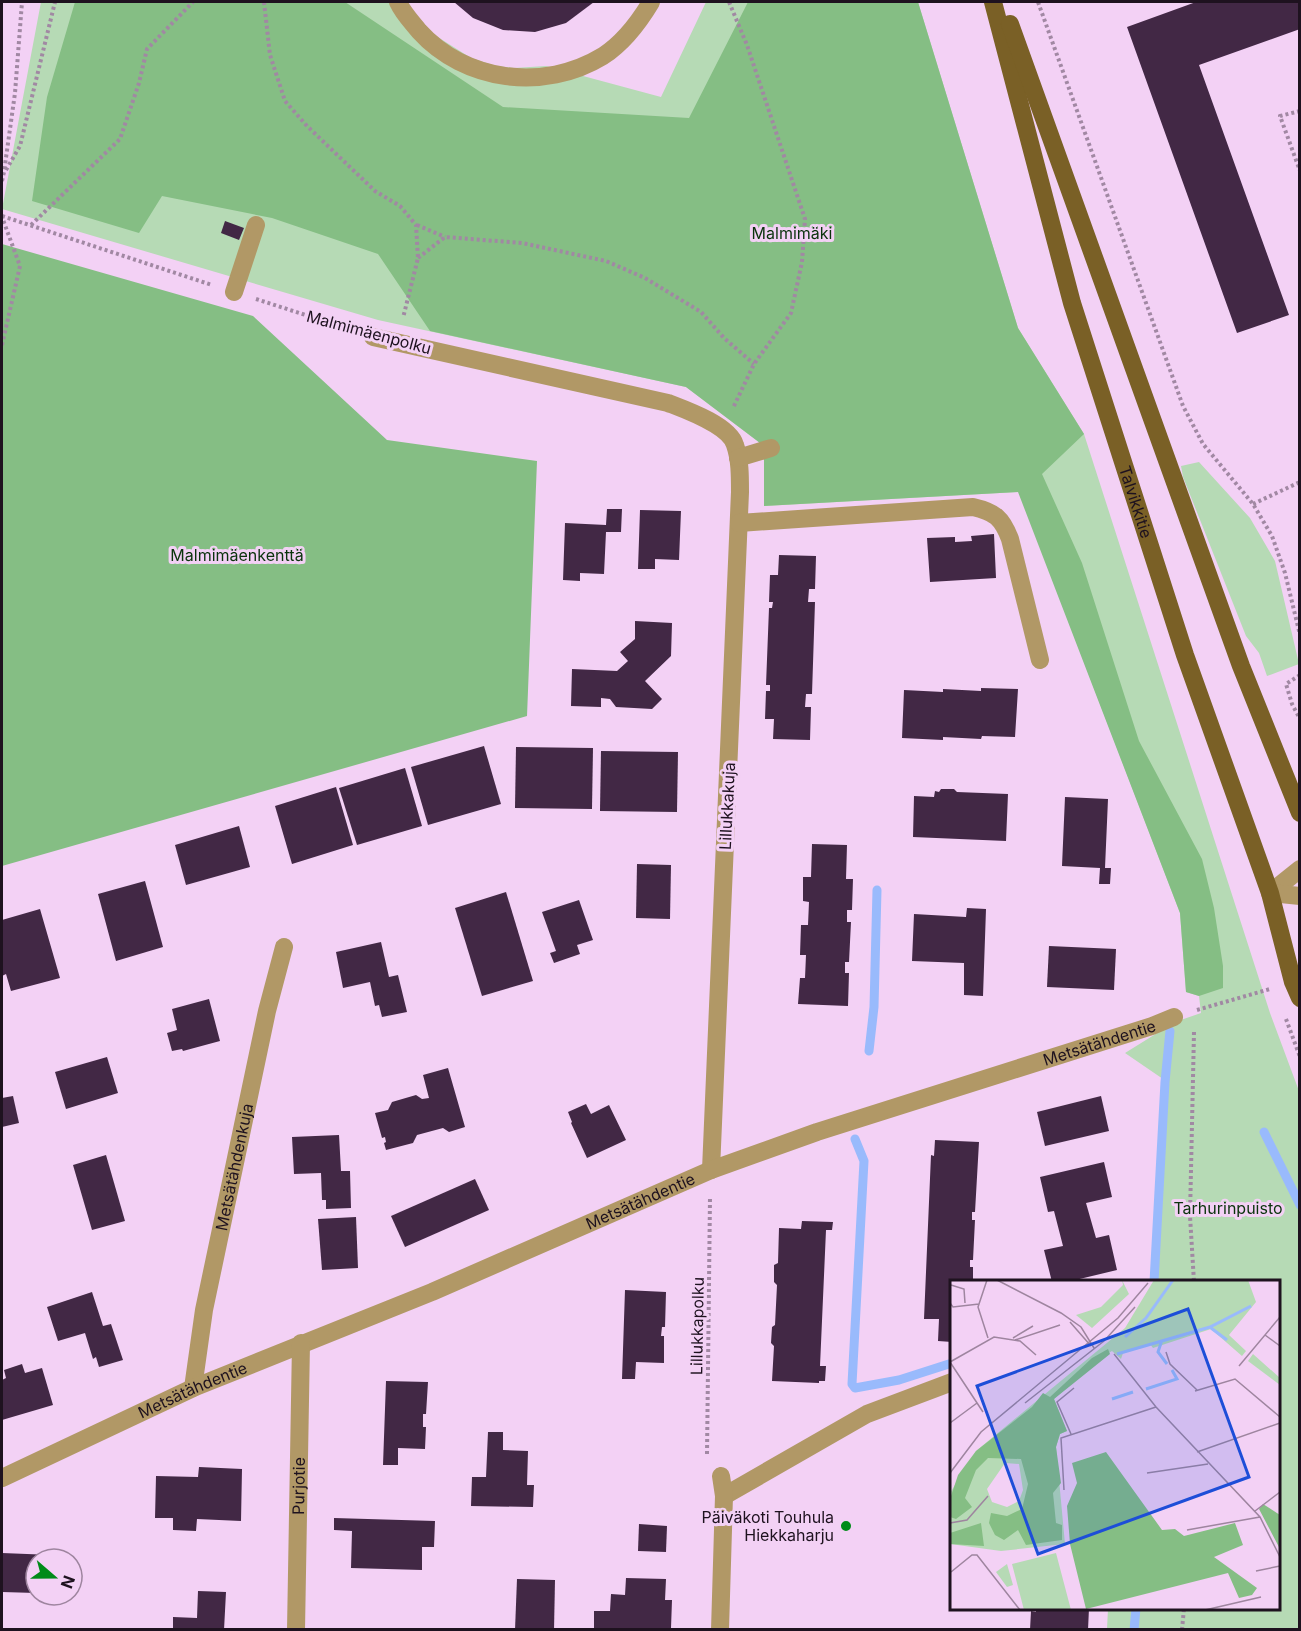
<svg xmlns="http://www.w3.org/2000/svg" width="1301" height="1631" font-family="Inter,sans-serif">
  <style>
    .green { fill: #b6dab5 }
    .forest { fill: #85be84 }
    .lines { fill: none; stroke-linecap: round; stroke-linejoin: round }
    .stream { stroke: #99bafc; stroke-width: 9 }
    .building { fill: #422845 }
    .path { stroke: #a188a3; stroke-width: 4; stroke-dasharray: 3 3; stroke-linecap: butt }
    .minor { stroke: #b19866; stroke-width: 18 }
    .major { stroke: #7a6026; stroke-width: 18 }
    .poi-dot { fill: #008b19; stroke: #f3d1f5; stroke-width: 2 }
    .labels { text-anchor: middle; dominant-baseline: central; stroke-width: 6; stroke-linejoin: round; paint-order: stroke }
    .park-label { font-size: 16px; fill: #0a330c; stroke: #f3d1f5 }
    .street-label { font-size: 16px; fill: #1e121f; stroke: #f3d1f5 }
    .poi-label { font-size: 16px; fill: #1e121f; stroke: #f3d1f5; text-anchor: end }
    .inset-river { fill: none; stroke: #99bafc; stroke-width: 3 }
    .inset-road { fill: none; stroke: #9e859f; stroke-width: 1.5 }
    .view { fill: #1d4ed8; fill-opacity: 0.15; stroke: #1d4ed8; stroke-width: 3 }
    .inset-edge { fill: none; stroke: #1e121f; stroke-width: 3 }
  </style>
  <rect width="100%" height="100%" fill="#f3d1f5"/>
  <g class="green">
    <polygon points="41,2 407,2 420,20 433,34 471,58 496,66 514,68 546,66 661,97 706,2 918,2 1018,328 1084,434 1270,1013 1299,1091 1299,1629 1107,1629 1108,1609 1278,1608 1278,1282 1153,1281 1163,1079 1125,1053 1175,1022 1201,1013 1199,996 1186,992 1180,913 1019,492 764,506 764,446 686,387 378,320 2,209"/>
    <polygon points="1199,462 1250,518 1275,561 1299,664 1267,676 1259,653 1246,636 1183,477 1181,466"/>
  </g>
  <g class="forest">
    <polygon points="75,2 345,2 503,107 689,118 748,2 918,2 1018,328 1084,434 1042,474 1082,563 1139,741 1202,859 1214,908 1223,966 1223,988 1199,996 1186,992 1180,913 1018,492 764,506 764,446 686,387 430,331 378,254 272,218 162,196 139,233 32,201 47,97"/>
    <polygon points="2,244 253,316 387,440 537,461 527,716 2,866"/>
  </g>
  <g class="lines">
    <g class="stream">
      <polyline points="869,1051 874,1007 877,890"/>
      <polyline points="1264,1132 1300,1205"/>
      <polyline points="855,1139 864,1161 852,1384 855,1388 899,1380 952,1363"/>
      <polyline points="1154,1282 1165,1082 1170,1031"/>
      <polyline points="1134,1630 1136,1608"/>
    </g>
  </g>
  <g class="building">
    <polygon points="454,2 594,2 566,23 535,32 503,30 473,18"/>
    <polygon points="1196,2 1300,2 1300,29 1199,65 1289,315 1237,333 1127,27"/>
    <polygon points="225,221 244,228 239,240 221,233"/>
    <polygon points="607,509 622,509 621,532 606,532 604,574 580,573 580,581 563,580 565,523 606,525"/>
    <polygon points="640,510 681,511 679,560 655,559 655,569 638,569"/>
    <polygon points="994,534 996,578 930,582 927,538 955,537 955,542 972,541 971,536"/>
    <polygon points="779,555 816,556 815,589 809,589 808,602 815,602 812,694 806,694 805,707 811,707 810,740 773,739 774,719 765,719 766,691 770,691 770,685 766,685 769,608 772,608 773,602 769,602 770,575 778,575"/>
    <polygon points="635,621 672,623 671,656 645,681 662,699 652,709 616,707 610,699 601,698 601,707 571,706 572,669 617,671 628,661 620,652 635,639"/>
    <polygon points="981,688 1018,689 1015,737 982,736 981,739 943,737 943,740 902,738 904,690 943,692 943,689 981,691"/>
    <polygon points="484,746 501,804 428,825 411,767"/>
    <polygon points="516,747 593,748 592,809 515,808"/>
    <polygon points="601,751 678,752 677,812 600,811"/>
    <polygon points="405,768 422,826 357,845 339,788"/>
    <polygon points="336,787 353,845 292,864 275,806"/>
    <polygon points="941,789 954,789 957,792 1008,794 1006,841 913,837 914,796 934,797 935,791 939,792"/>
    <polygon points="1065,797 1108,799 1105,868 1111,868 1110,884 1099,884 1100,868 1062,866"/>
    <polygon points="239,826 250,867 186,885 175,845"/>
    <polygon points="812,844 847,845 846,879 853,879 852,910 847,910 847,922 851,922 849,962 845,962 845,973 849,973 848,1006 798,1004 800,978 805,978 806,955 800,955 801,925 808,925 809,902 803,901 803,877 811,877"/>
    <polygon points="637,864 671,865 670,919 636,918"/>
    <polygon points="145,881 163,947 116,961 98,894"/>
    <polygon points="506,892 533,981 482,996 455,908"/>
    <polygon points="579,900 593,940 577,945 580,954 554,963 550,953 556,951 542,912"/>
    <polygon points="967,908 986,909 983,996 964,995 964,963 912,961 914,914 966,917"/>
    <polygon points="40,909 60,978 11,991 6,974 2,976 2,920"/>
    <polygon points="381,942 389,977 398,975 407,1012 382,1017 379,1005 375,1006 370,982 343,988 336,952"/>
    <polygon points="1049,946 1116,949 1114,990 1047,987"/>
    <polygon points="209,999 220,1041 183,1051 182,1049 172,1051 167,1033 177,1030 172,1009"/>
    <polygon points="107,1057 118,1093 66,1109 55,1072"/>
    <polygon points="448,1068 465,1127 449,1132 443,1128 417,1135 413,1143 386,1150 384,1143 386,1142 385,1137 382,1138 375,1113 388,1110 392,1102 416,1095 422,1099 429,1098 423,1075"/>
    <polygon points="13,1096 19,1123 2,1127 2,1098"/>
    <polygon points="1101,1096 1109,1131 1045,1146 1037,1112"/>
    <polygon points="586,1104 591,1114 609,1105 626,1140 587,1158 571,1123 572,1122 568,1112"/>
    <polygon points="339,1135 341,1171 350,1171 351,1208 326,1209 326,1200 322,1200 321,1173 294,1174 292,1137"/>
    <polygon points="935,1140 979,1142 975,1212 972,1212 972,1220 975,1220 973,1260 970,1260 970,1267 973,1267 973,1282 952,1282 952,1342 938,1341 939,1319 924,1319 931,1155 934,1156"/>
    <polygon points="106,1155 125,1221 92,1230 73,1165"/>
    <polygon points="1104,1162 1112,1197 1086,1203 1096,1238 1109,1235 1117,1270 1067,1282 1052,1282 1044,1250 1063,1246 1054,1211 1048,1212 1040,1177"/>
    <polygon points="475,1179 489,1210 405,1247 391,1216"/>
    <polygon points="356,1217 358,1268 322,1270 318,1219"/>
    <polygon points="802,1221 833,1222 832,1230 826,1230 820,1366 826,1366 825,1381 819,1381 819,1383 772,1381 774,1346 771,1343 772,1327 775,1325 777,1285 774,1282 774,1265 778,1263 779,1228 801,1229"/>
    <polygon points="625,1290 666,1292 665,1327 662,1327 661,1336 664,1336 664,1363 636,1362 635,1379 622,1379"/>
    <polygon points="92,1292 103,1326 111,1324 123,1360 99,1367 96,1357 93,1359 85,1333 58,1341 47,1307"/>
    <polygon points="22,1364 25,1373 42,1368 53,1405 2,1420 2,1380 6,1378 4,1370"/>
    <polygon points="386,1381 428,1382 426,1414 423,1414 423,1427 426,1427 425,1449 398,1448 398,1465 383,1465"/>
    <polygon points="488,1432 503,1432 503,1450 528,1451 527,1485 534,1485 533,1507 471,1506 472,1477 486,1477"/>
    <polygon points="199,1467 242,1469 241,1521 197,1519 196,1531 173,1530 173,1518 155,1518 156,1476 198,1477"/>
    <polygon points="334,1518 435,1521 434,1547 422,1547 422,1570 351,1568 352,1531 334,1530"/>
    <polygon points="639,1524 667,1526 666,1552 638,1551"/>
    <polygon points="2,1553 52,1555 52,1559 36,1559 36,1593 2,1592"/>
    <polygon points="626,1578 666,1579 665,1600 672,1600 671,1628 594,1630 594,1611 610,1611 611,1594 625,1595"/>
    <polygon points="517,1579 555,1580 554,1630 515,1630"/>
    <polygon points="198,1591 226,1592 224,1630 173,1630 173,1617 197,1618"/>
    <polygon points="1036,1608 1089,1608 1088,1630 1030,1630 1031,1611 1036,1612"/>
  </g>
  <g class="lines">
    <g class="path">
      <polyline points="264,2 270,55 285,101 307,126 375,191 400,206 416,225 418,258 403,318"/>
      <polyline points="729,2 747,45 805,219 802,262 791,313 754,364 733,408"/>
      <polyline points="1038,2 1183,406 1203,444 1253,504 1272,536 1285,573 1300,635"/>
      <polyline points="1300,111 1280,116 1300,171"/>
      <polyline points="6,170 20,146 55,2"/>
      <polyline points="2,181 4,172 15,93 22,2"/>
      <polyline points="2,216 212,285"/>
      <polyline points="31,225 120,139 139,83 147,49 193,2"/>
      <polyline points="417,225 445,237"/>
      <polyline points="418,258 445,237 522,243 606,261 645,278 701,312 724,338 754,364"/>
      <polyline points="256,299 352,330"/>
      <polyline points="2,345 20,266 2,217"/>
      <polyline points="1253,504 1300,482"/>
      <polyline points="1300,675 1286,684 1292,704 1300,719"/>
      <polyline points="1197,1010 1270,989"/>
      <polyline points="1286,1019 1300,1057"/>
      <polyline points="1194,1032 1190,1216 1194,1282"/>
      <polyline points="707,1454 710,1198"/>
      <polyline points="1182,1630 1184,1608"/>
    </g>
    <g class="minor">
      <path d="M398 2C403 13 411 21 419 31 465 82 544 92 603 56 623 43 639 22 651 2"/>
      <polyline points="234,292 256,225"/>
      <path d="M373 337 668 403C686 410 729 425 735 445 740 459 740 476 740 492L711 1170"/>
      <polyline points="738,458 771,448"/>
      <path d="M739 523 973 507C995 512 1002 518 1010 539L1040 660"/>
      <polyline points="1270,893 1300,869"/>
      <polyline points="1270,893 1300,896"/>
      <path id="s1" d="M193 1388 204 1310 267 1011 284 947"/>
      <path id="s2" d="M2 1478 193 1388 432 1292 711 1170 817 1132 1152 1026 1174 1017"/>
      <polyline points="724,1496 867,1414 952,1382"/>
      <path id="s3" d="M296 1630 301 1343"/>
      <polyline points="720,1630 724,1496 721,1476"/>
    </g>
    <g class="major">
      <path id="s4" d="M993 2 1072 303 1185 655 1270 893 1293 982 1300 998"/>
      <polyline points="1010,24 1241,666 1300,813"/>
    </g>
  </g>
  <circle class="poi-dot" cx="846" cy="1526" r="6"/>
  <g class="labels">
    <g class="park-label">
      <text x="792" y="233">Malmimäki</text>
      <text x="237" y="555">Malmimäenkenttä</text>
      <text x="1228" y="1208">Tarhurinpuisto</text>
    </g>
    <g class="street-label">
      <text transform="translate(369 332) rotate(15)">Malmimäenpolku</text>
      <text stroke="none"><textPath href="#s4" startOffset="520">Talvikkitie</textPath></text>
      <text transform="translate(727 806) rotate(-87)">Lillukkakuja</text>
      <text stroke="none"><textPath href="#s2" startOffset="1182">Metsätähdentie</textPath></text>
      <text stroke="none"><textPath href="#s1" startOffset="225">Metsätähdenkuja</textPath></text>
      <text stroke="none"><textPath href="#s2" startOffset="696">Metsätähdentie</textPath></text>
      <text transform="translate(697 1326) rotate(-89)">Lillukkapolku</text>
      <text stroke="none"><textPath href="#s2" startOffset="210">Metsätähdentie</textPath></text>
      <text stroke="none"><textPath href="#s3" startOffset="144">Purjotie</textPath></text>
    </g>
    <g class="poi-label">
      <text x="834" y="1517">Päiväkoti Touhula<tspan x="834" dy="18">Hiekkaharju</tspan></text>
    </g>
  </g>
  <g transform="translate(950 1280)">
    <rect width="330" height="330" fill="#f3d1f5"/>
    <path d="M172 0 179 14 142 48 126 35 151 27 173 5ZM204 0H298L306 22 279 55 296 71 292 76 261 49 203 68 200 64 173 73 171 79 162 71 150 78 104 119 117 151 110 154 106 167 115 264 51 271 0 264V213L26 171 175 48ZM55 183 69 184 73 210 69 221 57 227 42 222 37 209ZM303 74 330 98V105L298 81ZM106 273 121 330H74L62 284ZM57 284 63 305 57 307 46 292Z" fill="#b6dab5" fill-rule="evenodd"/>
    <path d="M158 69 160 74 104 119 117 151 110 154 106 167 111 203 103 213 106 243 112 245V260L76 265 68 250 54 260 45 255 39 243 41 233 57 236 72 229 78 204 71 179 38 178 26 190 15 218 22 227 6 239 0 237V219L8 195 26 171 82 127 93 113 100 117 142 78ZM156 172 212 250 225 249 234 256 285 243 293 265 264 277 307 308 302 315 289 318 278 293 136 329 120 264 117 226 127 203 122 183ZM313 224 330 235V269L309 229ZM31 243 34 266 0 264V253Z" fill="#85be84"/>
    <path class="inset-river" d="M261 48 277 60M175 57 196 38 223 0M212 60 208 72 217 84M167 74 260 47 301 26M196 109 227 99 222 90M162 119 183 112"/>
    <path class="inset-road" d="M37 0 28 27 38 58M47 0 111 33 131 47 144 68M1 5 14 9 15 23M0 23 3 27 29 24M120 42 141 66M315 55 330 66M63 58 83 46M65 60 110 45M216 72 220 84 247 110M164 74 206 127 310 237 330 277M0 82 44 57 70 61 86 75M0 82 33 132M289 86 330 37M245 111 285 99 330 137M75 123 154 61 185 27M0 143 27 123M121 154 107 122 124 108M247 172 330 143M0 193 31 152 168 38 198 3M197 193 258 184M114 210 111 158 206 127M305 231 330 212M0 243 17 240 38 216M237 250 310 237M306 291 330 286M1 292 22 275H27L70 330M255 330 311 317"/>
    <path class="view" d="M238 29 299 197 88 274 27 106Z"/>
    <rect width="330" height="330" class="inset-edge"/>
  </g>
  <rect width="1301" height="1631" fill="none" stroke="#1e121f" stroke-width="6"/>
  <g transform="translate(54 1577) rotate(110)"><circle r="28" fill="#f3d1f5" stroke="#9e859f" stroke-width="1.5"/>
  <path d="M0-4.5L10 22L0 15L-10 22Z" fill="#008b19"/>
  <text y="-9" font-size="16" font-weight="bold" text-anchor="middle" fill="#1e121f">N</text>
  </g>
</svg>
